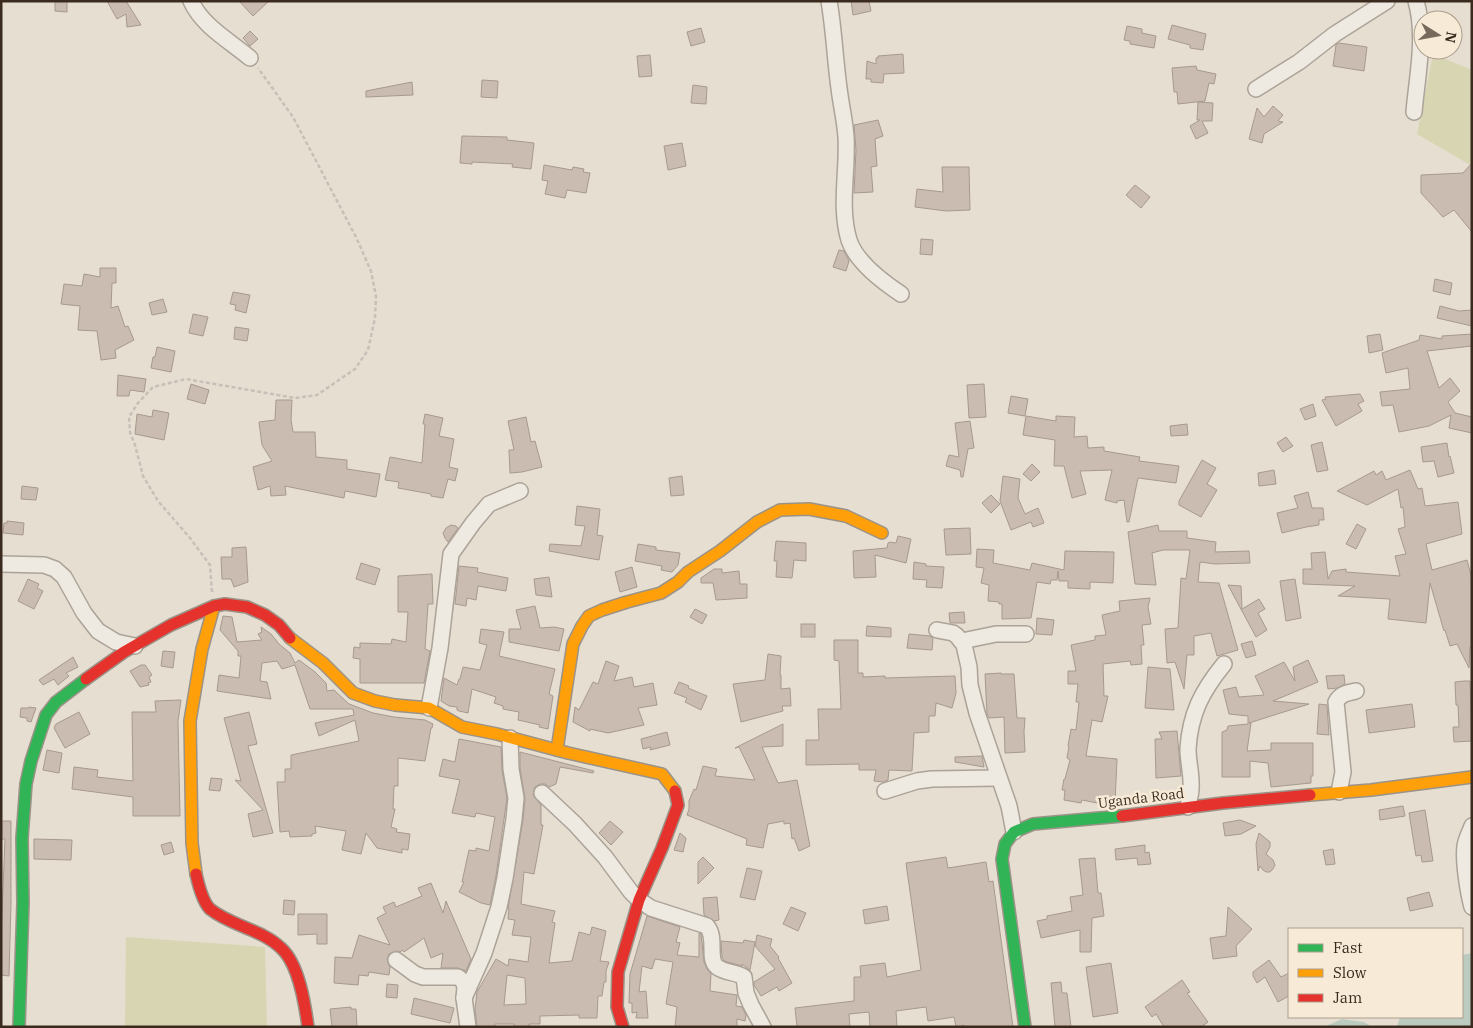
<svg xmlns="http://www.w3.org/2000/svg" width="1473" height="1028" font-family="'IBM Plex Serif',serif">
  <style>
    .green { fill: #d8d5b2 }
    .water { fill: #bbcbc0 }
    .building { fill: #cabcb0; stroke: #a7998e; fill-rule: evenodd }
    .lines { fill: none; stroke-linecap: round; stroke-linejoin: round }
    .street-casing { stroke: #aca398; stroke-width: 18 }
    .fast-casing { stroke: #9b9388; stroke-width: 14 }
    .slow-casing { stroke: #9b9388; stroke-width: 14 }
    .jam-casing { stroke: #9b9388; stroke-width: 14 }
    .path { stroke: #c7c0b8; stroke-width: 2.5; stroke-dasharray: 4 2.5; stroke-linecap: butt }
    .street { stroke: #eee9e1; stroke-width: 15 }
    .fast { stroke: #30b455; stroke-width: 11 }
    .slow { stroke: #ff9f0a; stroke-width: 11 }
    .jam { stroke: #e5322d; stroke-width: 11 }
    .labels { text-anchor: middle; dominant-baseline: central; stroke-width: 5; stroke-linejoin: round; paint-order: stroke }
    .street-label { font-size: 14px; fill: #3b2b1f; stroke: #f7ead6 }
  </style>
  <rect width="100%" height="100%" fill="#e6ded0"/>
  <g class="green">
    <polygon points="1433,54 1472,70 1472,166 1417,134"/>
    <polygon points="126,937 265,947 267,1027 125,1027"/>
  </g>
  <g class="water">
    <polygon points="1472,953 1472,1027 1397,1027 1400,1017 1462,1017 1462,955"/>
    <polygon points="1342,1019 1364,1022 1372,1027 1324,1027"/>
  </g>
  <g class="building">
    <polygon points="55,1 67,1 67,12 55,11"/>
    <polygon points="107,1 126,1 141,25 127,27 126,14 117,19"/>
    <polygon points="239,1 269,1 253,16"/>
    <polygon points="851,1 869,1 871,11 853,15"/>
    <polygon points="1172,25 1206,34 1203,50 1190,48 1190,45 1168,39"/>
    <polygon points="1127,26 1142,29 1142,33 1156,36 1154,48 1130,44 1130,41 1124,40"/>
    <polygon points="701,28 705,42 691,46 687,32"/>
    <polygon points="250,31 258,39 250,46 243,38"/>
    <polygon points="1339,43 1367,47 1364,71 1333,66 1336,45"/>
    <polygon points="903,54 904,73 884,74 883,83 871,82 871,79 866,79 867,61 876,64 876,58 878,58 878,56"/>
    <polygon points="650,55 652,76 639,77 637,56"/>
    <polygon points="1196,66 1197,70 1216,74 1214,84 1209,83 1205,101 1178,104 1177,92 1174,92 1172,68"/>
    <polygon points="482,80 498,81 497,98 481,97"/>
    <polygon points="412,82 413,95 366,97 366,91"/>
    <polygon points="693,85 707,87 706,104 691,103"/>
    <polygon points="1198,102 1213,103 1212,121 1202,121 1208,133 1196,139 1190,126 1200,120 1197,120"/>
    <polygon points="1273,106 1283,115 1278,121 1283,122 1264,134 1262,143 1249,139 1257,108 1264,117"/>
    <polygon points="878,120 883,136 875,139 877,166 871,167 873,192 854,193 856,150 854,125"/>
    <polygon points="462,136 507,137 507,140 534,143 531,169 512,167 513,164 472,162 472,164 460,163"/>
    <polygon points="682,143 686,166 668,170 664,146"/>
    <polygon points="1472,163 1472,232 1454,210 1443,217 1421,193 1421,175 1463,173"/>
    <polygon points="544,165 572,170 573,167 584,169 583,172 590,173 586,193 567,190 565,198 545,194 548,181 542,180"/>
    <polygon points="942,167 969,167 970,210 946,211 915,207 917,189 943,192"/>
    <polygon points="1135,185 1150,197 1141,208 1126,195"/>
    <polygon points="921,239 933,240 932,255 920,254"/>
    <polygon points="839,250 844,251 849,261 846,271 833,267"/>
    <polygon points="100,268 116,268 116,283 112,283 111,308 118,306 125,327 128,326 134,340 115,350 116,358 101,360 97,331 78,330 80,306 61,304 64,284 82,286 84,274 100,277"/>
    <polygon points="1435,279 1452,283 1450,295 1433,291"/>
    <polygon points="233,292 250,295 246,313 235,310 236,305 230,304"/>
    <polygon points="163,299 167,312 152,315 149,303"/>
    <polygon points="1440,306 1459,311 1472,310 1472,326 1437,318"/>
    <polygon points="193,314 208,317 203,336 189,333"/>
    <polygon points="235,327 249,329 247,341 234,339"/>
    <polygon points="1380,334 1383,350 1369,353 1367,336"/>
    <polygon points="1472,334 1472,346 1427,351 1439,388 1450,378 1460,391 1448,402 1455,413 1472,417 1472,433 1449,428 1451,415 1429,426 1399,432 1393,405 1382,406 1380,392 1410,389 1408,368 1386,373 1382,353 1419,340 1420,335 1442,339 1442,336"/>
    <polygon points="157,347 175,351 171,372 151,368 153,357 155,357"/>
    <polygon points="118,375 146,379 144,392 130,390 129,396 117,396"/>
    <polygon points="191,384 209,390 205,404 187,399"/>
    <polygon points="984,384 986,417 969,418 967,385"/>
    <polygon points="1360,394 1364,401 1358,404 1362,411 1336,426 1322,400 1326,399 1325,397"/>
    <polygon points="1011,396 1028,399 1025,416 1008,413"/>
    <polygon points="276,400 292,400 291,420 293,432 315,432 316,457 347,460 347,469 380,474 376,497 345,491 344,498 285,486 286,495 271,496 270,486 258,490 253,467 272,461 262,445 259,422 275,420"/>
    <polygon points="1313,404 1316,416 1305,420 1300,409"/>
    <polygon points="153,410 169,413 164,440 135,434 137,414 152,417"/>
    <polygon points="425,414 443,418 439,436 454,439 449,467 458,469 455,481 448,479 443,498 431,496 431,494 398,488 399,482 385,480 390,457 422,463 425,424 423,424"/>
    <polygon points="1026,416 1056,421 1056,416 1075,417 1074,437 1087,436 1088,448 1104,447 1104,451 1140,457 1139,461 1179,466 1176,483 1138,478 1129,522 1127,522 1124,500 1117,501 1117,503 1105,500 1112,470 1080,471 1086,494 1072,498 1064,466 1054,466 1055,440 1023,435"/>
    <polygon points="526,417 531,442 535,441 542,467 522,472 510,473 509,450 514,450 508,421"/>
    <polygon points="970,421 974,448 968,449 963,477 961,477 960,470 946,466 949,455 959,457 955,423"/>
    <polygon points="1187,424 1188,435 1171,436 1170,426"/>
    <polygon points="1286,437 1293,446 1283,452 1277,443"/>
    <polygon points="1322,442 1328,470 1317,472 1311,445"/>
    <polygon points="1447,443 1449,457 1450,456 1454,473 1438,477 1434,461 1423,462 1421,447"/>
    <polygon points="1202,460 1216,468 1207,484 1217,490 1201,517 1179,505 1179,501"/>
    <polygon points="1032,464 1040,472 1031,481 1023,474"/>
    <polygon points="1274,470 1276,484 1259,486 1258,473"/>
    <polygon points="1410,470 1418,489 1422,488 1425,506 1458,502 1462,534 1426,544 1432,570 1467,560 1472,579 1472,647 1470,647 1469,668 1457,644 1450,646 1445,630 1444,631 1430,583 1426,623 1388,619 1390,599 1338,596 1355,586 1303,584 1303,569 1312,569 1311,553 1325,552 1328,579 1332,571 1346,569 1346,572 1400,576 1395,556 1406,554 1398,529 1405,527 1403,507 1401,508 1398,489 1367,505 1337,491 1374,471 1376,475 1382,471 1386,480"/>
    <polygon points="682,476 684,495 671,496 669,478"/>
    <polygon points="1003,476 1020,479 1018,498 1025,514 1038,508 1044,523 1033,527 1031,522 1011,530 1000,501"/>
    <polygon points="22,486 38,488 36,500 21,499"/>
    <polygon points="1308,492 1312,508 1323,508 1324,520 1319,520 1319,525 1306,527 1282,533 1277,513 1298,508 1294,496"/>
    <polygon points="991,495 1000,504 991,513 982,503"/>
    <polygon points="577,506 600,509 597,535 603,536 599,560 549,551 550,544 581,546 585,526 575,525"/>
    <polygon points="7,521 24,523 23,535 3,533 4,523 7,523"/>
    <polygon points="1357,524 1366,529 1356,549 1346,544"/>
    <polygon points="451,525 456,526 458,528 448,542 445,538 443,533 446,528"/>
    <polygon points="1158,525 1159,531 1187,531 1187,538 1216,542 1215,552 1249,551 1250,563 1215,564 1200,562 1198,582 1219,583 1238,650 1217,656 1211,633 1194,636 1194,655 1187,655 1184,689 1175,662 1167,663 1165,629 1178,628 1181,578 1186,579 1190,550 1163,550 1152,553 1156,585 1135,584 1128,532"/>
    <polygon points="970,528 971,554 946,555 944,529"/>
    <polygon points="898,536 911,539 906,563 875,555 876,577 854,578 853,551 887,548 888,543 890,542 896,543"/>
    <polygon points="776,541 806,543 806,561 794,560 792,578 776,577 777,561 774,561"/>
    <polygon points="638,544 656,547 656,550 680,553 678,565 672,572 661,570 662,566 635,561"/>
    <polygon points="246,547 248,582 234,587 231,579 222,579 221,557 232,557 232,548"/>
    <polygon points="977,549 994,550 993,563 1030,570 1032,563 1064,570 1065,551 1114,552 1113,583 1090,582 1090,589 1068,588 1068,581 1059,581 1058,571 1057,580 1051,580 1050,584 1037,582 1031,618 1002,619 1002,604 999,604 999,602 988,601 989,585 981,583 984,568 976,567"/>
    <polygon points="914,562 926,564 926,566 944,567 942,588 926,587 927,580 913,579"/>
    <polygon points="361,563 380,569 375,585 356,579"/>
    <polygon points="459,566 478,568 477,572 508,578 506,591 478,586 476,600 467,598 466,606 455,604"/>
    <polygon points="632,567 637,587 620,592 615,572"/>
    <polygon points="714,569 722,569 722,573 739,571 740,584 747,584 747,598 716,600 713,583 701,583 701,578"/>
    <polygon points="432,574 433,604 428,604 425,649 430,651 424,683 360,683 360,659 353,658 354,647 360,648 360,643 391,644 392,639 406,642 408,612 398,612 398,576"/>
    <polygon points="549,577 552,597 536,595 534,579"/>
    <polygon points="28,579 39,584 37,588 43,591 34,609 18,601"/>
    <polygon points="1295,579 1301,618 1286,621 1280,581"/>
    <polygon points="1228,585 1241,586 1242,609 1259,599 1265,609 1258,613 1267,630 1256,637"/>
    <polygon points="1150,598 1148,607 1151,624 1142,625 1144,645 1141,645 1142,664 1131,665 1130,661 1103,664 1104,696 1108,696 1102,722 1092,720 1086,756 1117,759 1115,803 1107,805 1082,800 1081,803 1064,800 1065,790 1062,790 1064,779 1065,779 1070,760 1067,758 1069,746 1068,746 1071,729 1076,730 1079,702 1076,702 1078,684 1068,684 1068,671 1076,671 1071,645 1095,640 1095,636 1106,635 1102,615 1120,611 1119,601"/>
    <polygon points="535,606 540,628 554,627 564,629 559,651 509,642 509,629 521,629 516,610"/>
    <polygon points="695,609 707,615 702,624 690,617"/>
    <polygon points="964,612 965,623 950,623 949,613"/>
    <polygon points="223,616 232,617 237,642 262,640 258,634 262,632 261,627 271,634 279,644 290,653 295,663 299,660 315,672 326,683 327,691 334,690 349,704 373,713 394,717 425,720 433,724 432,728 431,728 425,761 398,758 398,786 394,786 393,809 395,809 391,827 397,829 396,832 410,834 408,850 402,849 402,853 377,848 366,833 361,854 342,850 346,831 315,826 316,833 312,834 312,836 290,837 289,831 280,832 277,782 285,782 285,769 291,769 291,755 359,741 355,720 319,736 315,723 354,715 353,709 310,709 295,665 282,669 277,661 262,663 260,681 267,682 271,699 217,691 219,675 239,678 241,656 238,656 238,651 220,630"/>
    <polygon points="1037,618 1054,620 1052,635 1036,634"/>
    <rect x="801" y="624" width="14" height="13"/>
    <polygon points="867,626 891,628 891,637 866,636"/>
    <polygon points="481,629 504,632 499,656 555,669 549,694 553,696 548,729 539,727 540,725 518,720 519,712 503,709 503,706 494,703 496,697 472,689 468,713 459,711 457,710 457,707 449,706 441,701 444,678 457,685 459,679 460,679 463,667 480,670 487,645 479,643"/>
    <polygon points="909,634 930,636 933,638 932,650 907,648"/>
    <polygon points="834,640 858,640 858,673 863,673 863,677 885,676 885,678 955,676 956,693 952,708 936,703 935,716 929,716 929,732 914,733 912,771 889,770 888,780 883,782 874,781 876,770 859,770 859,764 806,765 806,740 819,740 818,709 841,709 839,661 834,660"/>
    <polygon points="1252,641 1256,655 1246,658 1241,644"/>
    <polygon points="163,651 175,652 173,668 161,666"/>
    <polygon points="768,654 781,656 780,675 781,675 781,689 790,688 791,706 782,706 783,711 741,722 733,684 765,680"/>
    <polygon points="73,657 78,667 66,673 69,676 58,685 54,679 43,685 39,680"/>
    <polygon points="1308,660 1318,682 1273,701 1309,704 1249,723 1251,723 1247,751 1271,750 1271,743 1313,743 1313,776 1311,776 1311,783 1271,787 1268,763 1250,761 1250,777 1222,777 1222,732 1227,730 1228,726 1248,724 1248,716 1229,714 1223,690 1236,687 1239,697 1264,695 1255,676 1284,662 1295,681 1293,667"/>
    <polygon points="606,661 619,666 614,681 632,677 634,687 653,683 657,705 638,708 644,725 608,733 590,729 590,731 573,722 575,707 579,710 593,682 598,684"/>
    <polygon points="141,665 145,665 152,675 149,677 151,682 148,683 149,685 140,687 130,671"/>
    <polygon points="1148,667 1170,669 1174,710 1145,708"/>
    <polygon points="1001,673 1001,674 1014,674 1017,718 1025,718 1024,732 1025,752 1005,753 1004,717 989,718 987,714 985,674"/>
    <polygon points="1344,675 1345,684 1337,688 1328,689 1326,676"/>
    <polygon points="1464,681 1470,681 1472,741 1454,742 1453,727 1459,727 1458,705 1456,705 1455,682"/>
    <polygon points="679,682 689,686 688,688 707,696 701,710 685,702 687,698 674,693"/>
    <polygon points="181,700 178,721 180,816 133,816 133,797 72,789 74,767 98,770 97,777 133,781 132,712 156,712 155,701"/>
    <polygon points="1319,704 1327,705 1329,735 1317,734"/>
    <polygon points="1412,704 1415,727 1369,733 1366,710"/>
    <polygon points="29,707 36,708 31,722 27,721 27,718 20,717 21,708 29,708"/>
    <polygon points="79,712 90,734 65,748 54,728 56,724"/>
    <polygon points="249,712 257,744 248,746 273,833 253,837 248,814 263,810 235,780 241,781 224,718"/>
    <polygon points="783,724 783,746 762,747 778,783 797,780 810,846 799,851 794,838 792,839 790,823 784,824 784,821 768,824 763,848 746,845 747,839 687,815 689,809 689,801 694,789 696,790 703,766 717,769 715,776 755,780 739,747 735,748"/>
    <polygon points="1177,731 1181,776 1156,778 1155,739 1162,739 1159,732"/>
    <polygon points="667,732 670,745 650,750 651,747 643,749 641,739"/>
    <polygon points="459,739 501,747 502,770 507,798 496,876 490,905 481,903 459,892 464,882 462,882 469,850 476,851 476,848 489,851 495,817 476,813 475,817 452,813 460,780 439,776 443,759 455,762"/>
    <polygon points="47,750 62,753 59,773 43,770"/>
    <path d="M520 752 594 771 593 773 560 767 556 784 549 787 545 784H540L535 787 533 795 541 805V825H543L534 874 524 872 521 904 555 911 552 922 555 923 549 963 572 961 579 932 590 935 592 927 606 931 600 961 609 962 606 971V982H604L602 996H598L597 1018H579V1015L540 1016V1024H529L530 1027H514V1024H495V1027H477L475 1009 477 992 496 959 508 966 509 959 528 962 531 937 512 935 515 920 508 919 509 908H508L523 820 525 799 520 768ZM507 975 525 978 526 1004 504 1005Z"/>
    <polygon points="982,756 984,767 955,762 955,757"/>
    <polygon points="211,778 222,779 220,791 209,790"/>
    <polygon points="1403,806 1405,816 1380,820 1379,810"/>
    <polygon points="1425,810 1433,861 1422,862 1421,855 1416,856 1409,813"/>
    <polygon points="1240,820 1256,826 1241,834 1225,836 1223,823"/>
    <polygon points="1,821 11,821 11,903 9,976 1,975 1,938 5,839 1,839"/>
    <polygon points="610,821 623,832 611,845 599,833"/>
    <polygon points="680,833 686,838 683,852 674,850"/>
    <polygon points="1259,833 1270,842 1270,847 1266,854 1273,860 1275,865 1273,869 1270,872 1266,872 1263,870 1260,866 1258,871 1256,844"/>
    <polygon points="34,839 72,840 71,860 34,859"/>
    <polygon points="171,842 174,852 164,855 161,845"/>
    <polygon points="1145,845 1145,853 1149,852 1151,864 1138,865 1137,858 1116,860 1115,849"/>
    <polygon points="1333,849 1335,864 1326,865 1323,851"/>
    <polygon points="703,857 714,868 698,884 698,862"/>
    <polygon points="946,857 948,868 986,862 989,882 993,881 1013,1027 964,1027 964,1025 956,1027 954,1017 928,1021 926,1007 896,1011 897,1027 870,1027 869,1012 849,1014 850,1027 797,1027 795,1008 854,1001 854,977 861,977 860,966 885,963 887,977 921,970 906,863"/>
    <polygon points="1095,858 1098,893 1101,893 1104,916 1092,918 1091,952 1080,952 1080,930 1041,938 1037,921 1047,919 1047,916 1072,911 1070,897 1083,895 1079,859"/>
    <polygon points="747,868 762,871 755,900 740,897"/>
    <polygon points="431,883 443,913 446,901 471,959 466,971 458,968 441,968 443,953 431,958 424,938 404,952 403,950 400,952 397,951 389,954 387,959 390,967 389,975 369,972 368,976 359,975 358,985 334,983 335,957 352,958 359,935 390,945 377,918 386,913 383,907 394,902 396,907 422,896 418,888"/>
    <polygon points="1429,892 1433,906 1410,911 1407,898"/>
    <polygon points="717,897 719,920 714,921 704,915 703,898"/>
    <polygon points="284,900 295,901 294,915 283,914"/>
    <polygon points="887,906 889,920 865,924 863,910"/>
    <polygon points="791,907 806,913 798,931 783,924"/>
    <polygon points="1228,907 1252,929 1236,946 1237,956 1213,959 1210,938 1226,936"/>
    <polygon points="298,914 327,914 327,944 317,944 317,934 298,935"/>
    <polygon points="647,916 680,927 676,942 680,943 677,955 699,957 699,933 701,934 704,962 707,969 711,974 710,991 737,995 736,1006 742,1007 746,1015 745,1021 737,1019 737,1027 675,1027 677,1007 666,1004 673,962 655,959 652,969 642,966 639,992 646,991 648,1018 636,1018 637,1012 632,1013 632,1003 629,1003 630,974"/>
    <polygon points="757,935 772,939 770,946 779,957 778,958 792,983 779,991 777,987 761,996 754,985 754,982 775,969 755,946"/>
    <polygon points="744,940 755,942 750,970 742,964 742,966 724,961 722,957 721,941 743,943"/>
    <polygon points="1269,960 1281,977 1289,973 1289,996 1278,1002 1265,977 1257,983 1253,976 1253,972"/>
    <polygon points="1111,963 1118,1013 1093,1017 1086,967"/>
    <polygon points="1182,980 1190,992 1187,993 1208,1022 1201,1027 1164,1027 1156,1014 1152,1017 1145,1007"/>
    <polygon points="1061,982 1062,993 1067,993 1071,1027 1055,1027 1051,983"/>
    <polygon points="387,984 398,985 397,998 386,997"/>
    <polygon points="414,998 454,1008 450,1023 411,1014"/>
    <polygon points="351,1007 351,1009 356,1009 357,1027 332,1027 330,1009"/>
  </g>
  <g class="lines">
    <defs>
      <g id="street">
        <path d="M191 1C202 26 230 41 250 58"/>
        <path d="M829 1C834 30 835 59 839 88 841 105 845 121 846 137 848 171 839 207 849 240 856 262 883 282 901 294"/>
        <polyline points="1256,89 1299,62 1335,34 1387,1"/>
        <path d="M1414 112C1417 77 1426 36 1416 1"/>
        <polyline points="1,564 44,565 55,569 64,577 84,613 98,631 116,642 135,646"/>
        <polyline points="937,630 953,633 957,636 964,645 969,667 970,685 977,713 1009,806 1014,832"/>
        <polyline points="962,641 996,634 1026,634"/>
        <polyline points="429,708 440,648 451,554 473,523 489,504 520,491"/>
        <polyline points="885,791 917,781 932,779 999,778"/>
        <path d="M1339 792 1343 772 1336 702C1340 694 1347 693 1356 691"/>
        <path d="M542 793 575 824 605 857 631 892 639 900 651 908 707 926C717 938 707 959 717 967 725 973 736 972 744 977L746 993 751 1005 763 1027"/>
        <path d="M1188 807C1189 801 1191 794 1191 788 1192 775 1188 762 1188 749 1190 714 1202 691 1224 664"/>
        <path d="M1472 826C1470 832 1466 839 1465 846 1463 861 1468 892 1472 907"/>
        <polyline points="396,960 415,974 423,977 458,977 463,981 465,987 464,998 468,1027"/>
        <polyline points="464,998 484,953 499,907 505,878 514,819 516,798 511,769 510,738"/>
      </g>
      <g id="fast">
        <polyline points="19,1027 23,903 22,838 26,784 31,761 46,715 56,702 86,679"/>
        <polyline points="1025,1027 1002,859 1005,844 1014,832 1033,824 1122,816"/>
      </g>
      <g id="slow">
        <polyline points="290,638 323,663 353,693 375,701 395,705 429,708 462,727 497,734 568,753 662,774 675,791"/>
        <polyline points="557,750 573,644 582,626 589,616 602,610 627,602 661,593 678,582 688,572 720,551 757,522 780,510 809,509 846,516 882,533"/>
        <polyline points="1310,795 1371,790 1472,777"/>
        <polyline points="196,874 192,843 190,721 202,649 214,606"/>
      </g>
      <g id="jam">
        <polyline points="86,679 124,652 171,625 214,606 225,604 247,607 265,615 279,625 290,638"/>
        <polyline points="1122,816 1223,803 1310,795"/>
        <path d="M196 874C198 883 203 902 210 909 231 926 261 929 281 948 299 964 305 1004 308 1027"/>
        <polyline points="623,1027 617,1007 618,972 639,900 662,848 678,805 675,791"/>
      </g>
    </defs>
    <use href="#street" class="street-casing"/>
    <use href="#fast" class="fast-casing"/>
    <use href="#slow" class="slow-casing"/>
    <use href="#jam" class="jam-casing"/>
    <polyline class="path" points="212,592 210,565 190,538 158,501 143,476 135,445 130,432 129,417 138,403 153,387 186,379 295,398 317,395 355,369 368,350 375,318 376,296 371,271 356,237 293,117 258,68"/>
    <use href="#street" class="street"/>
    <use href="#fast" class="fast"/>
    <use href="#slow" class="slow"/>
    <use href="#jam" class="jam"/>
  </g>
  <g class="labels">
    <g class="street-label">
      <text transform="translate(1141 798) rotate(-7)">Uganda Road</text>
    </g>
  </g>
  <rect width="1473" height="1028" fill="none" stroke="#3b2b1f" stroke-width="5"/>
  <rect x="1288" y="928" width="175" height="90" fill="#f7ead6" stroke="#ac9e8d"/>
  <rect x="1298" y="944" width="25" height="8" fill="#30b455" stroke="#ac9e8d"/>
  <text x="1333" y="953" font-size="15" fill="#3b2b1f">Fast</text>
  <rect x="1298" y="969" width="25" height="8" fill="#ff9f0a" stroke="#ac9e8d"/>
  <text x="1333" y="978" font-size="15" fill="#3b2b1f">Slow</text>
  <rect x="1298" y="994" width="25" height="8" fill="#e5322d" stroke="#ac9e8d"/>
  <text x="1333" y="1003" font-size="15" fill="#3b2b1f">Jam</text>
  <g transform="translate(1438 35) rotate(101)"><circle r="24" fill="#f7ead6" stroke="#ac9e8d"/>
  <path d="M0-4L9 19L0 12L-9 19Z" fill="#776a5d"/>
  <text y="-8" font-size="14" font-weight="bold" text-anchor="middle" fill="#3b2b1f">N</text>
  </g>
</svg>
